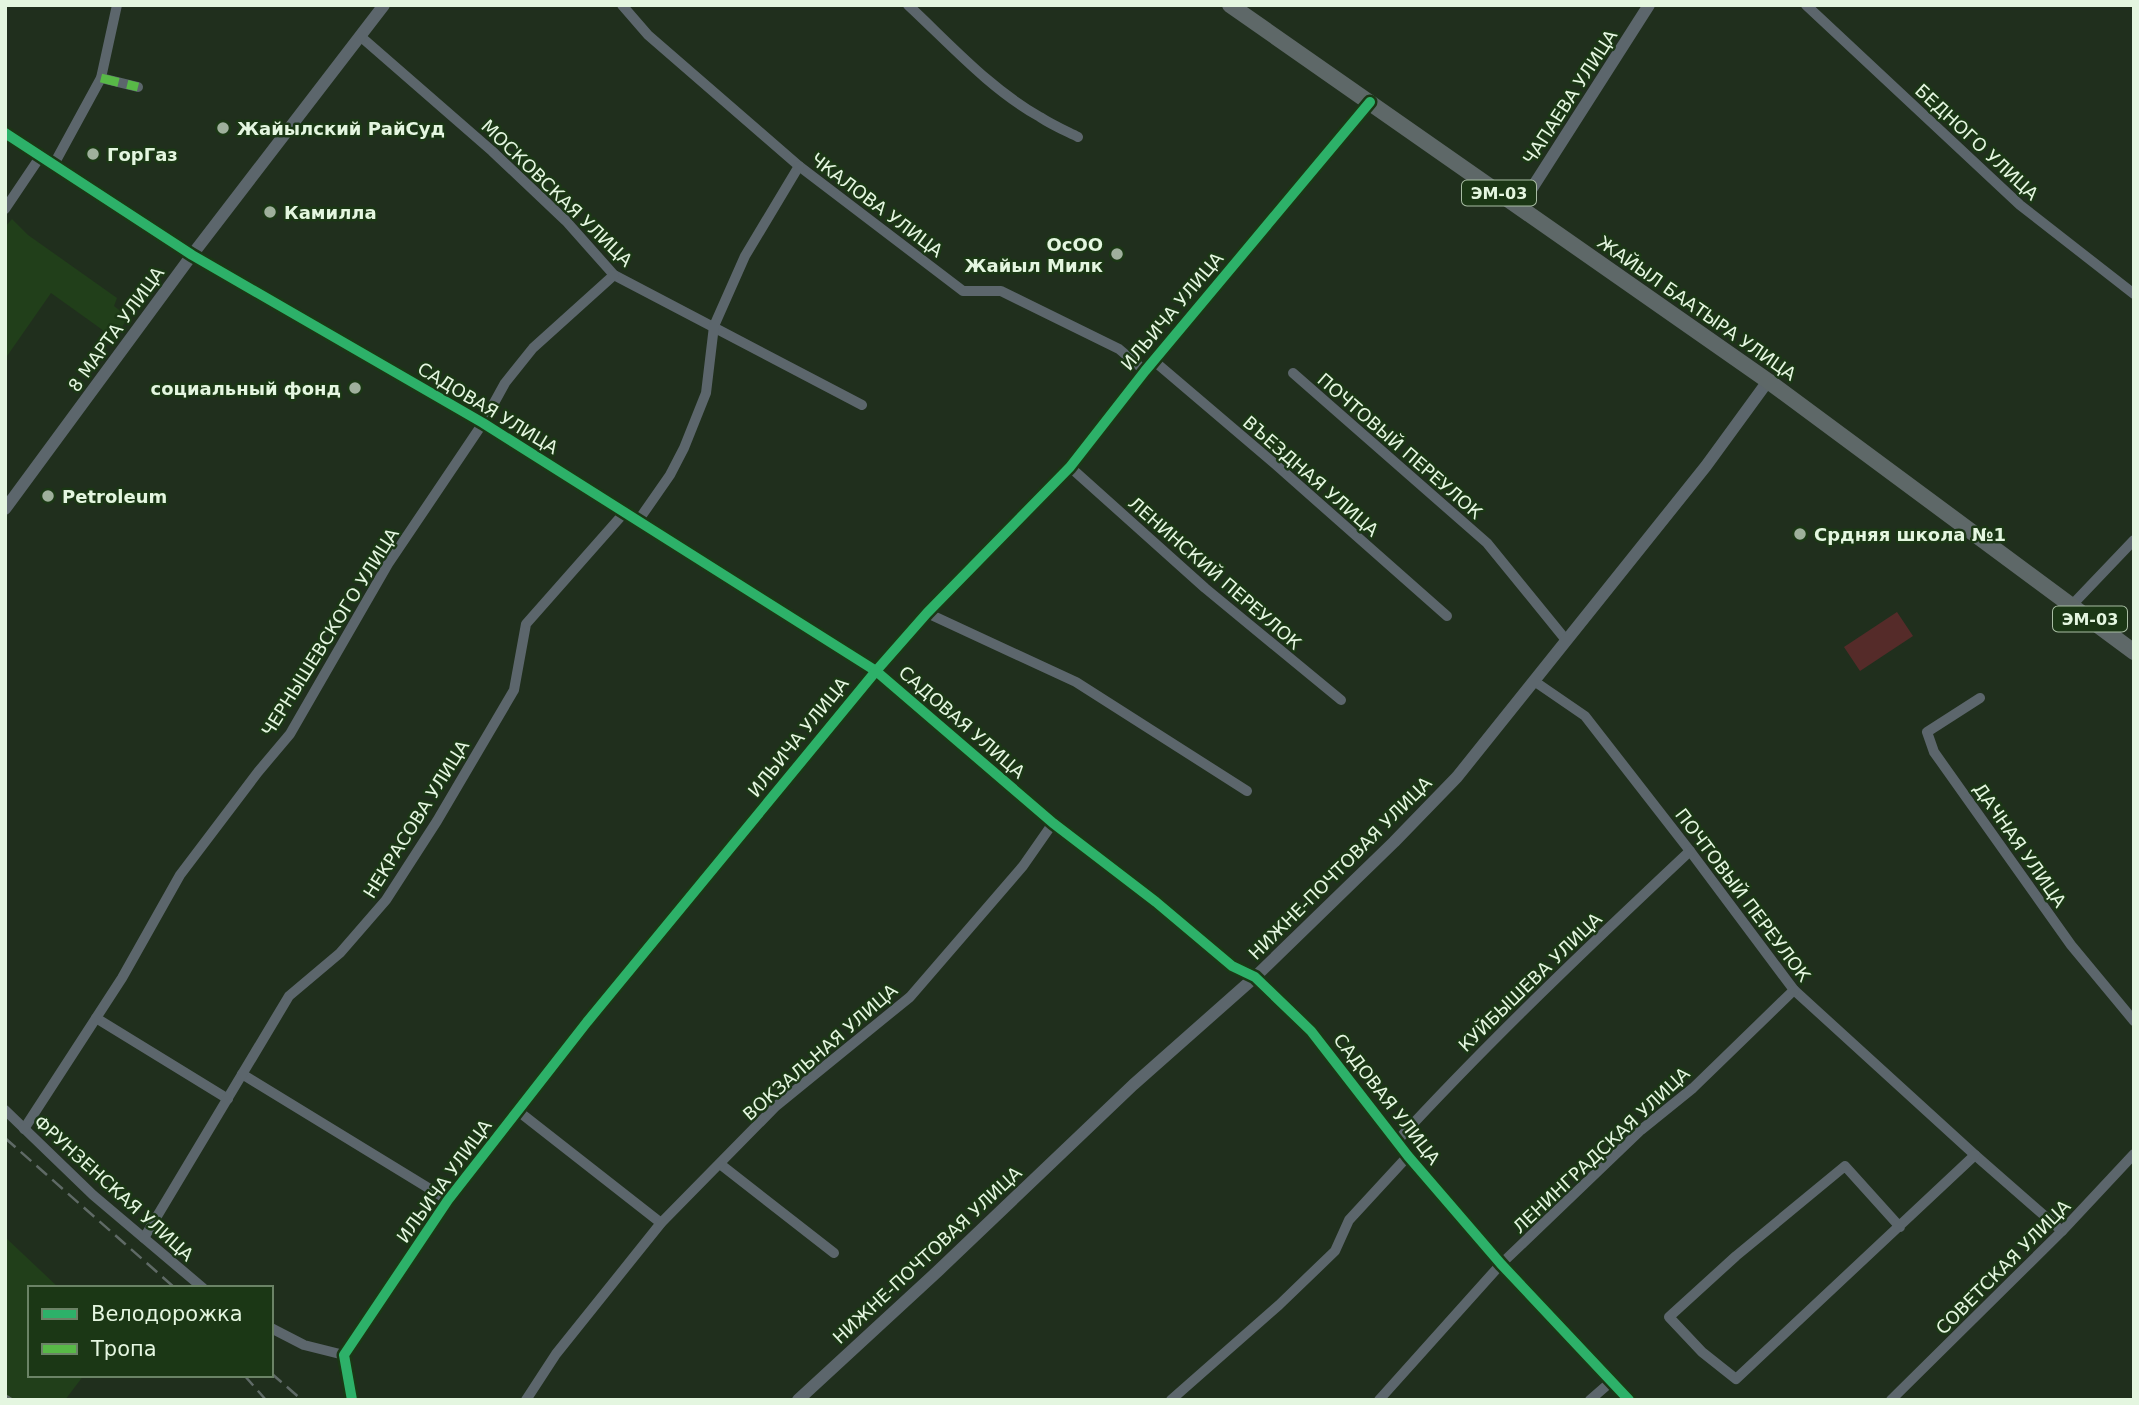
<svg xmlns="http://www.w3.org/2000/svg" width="2139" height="1405" font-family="'DejaVu Sans',sans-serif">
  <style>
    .built { fill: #213f1a }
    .green { fill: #552b29 }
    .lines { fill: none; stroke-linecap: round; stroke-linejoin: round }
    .minor { stroke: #5c666c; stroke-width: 10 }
    .tertiary { stroke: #5c666c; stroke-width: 12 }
    .trunk { stroke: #5e6868; stroke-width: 16 }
    .rail { stroke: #5f6a66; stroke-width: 2.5; stroke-dasharray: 14 7; stroke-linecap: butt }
    .quiet { stroke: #58b947; stroke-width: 9; stroke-dasharray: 18 9; stroke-linecap: butt }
    .cycleway-casing { stroke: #1b3715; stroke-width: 15 }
    .cycleway { stroke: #2db169; stroke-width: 10 }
    .poi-dot { fill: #9fb09c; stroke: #1b3715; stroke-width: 2.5 }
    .labels { text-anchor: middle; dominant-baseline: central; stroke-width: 5; stroke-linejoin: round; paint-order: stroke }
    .shield { fill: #1b3715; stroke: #a8bda3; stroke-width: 2 }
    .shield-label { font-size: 16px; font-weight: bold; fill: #e4f6e0 }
    .street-label { font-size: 18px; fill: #e4f6e0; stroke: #1b3715 }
    .poi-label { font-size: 18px; font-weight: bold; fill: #e4f6e0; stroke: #1b3715; text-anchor: start }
  </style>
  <rect width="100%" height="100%" fill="#202f1d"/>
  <g class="built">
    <polygon points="12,219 28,235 117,298 114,306 128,317 111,346 101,337 104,331 51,293 5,359 5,227"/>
    <polygon points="5,1237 59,1288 30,1288 30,1375 84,1375 65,1400 5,1400"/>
  </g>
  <polygon class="green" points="1897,612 1913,636 1860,671 1844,647"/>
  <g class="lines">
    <g class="minor">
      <polyline points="622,5 648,35 799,166 963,291 1001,291 1119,349 1145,371"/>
      <path d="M908 5C950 44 990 89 1040 117 1052 125 1066 131 1078 137"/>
      <polyline points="1806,5 2020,205 2134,294"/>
      <polyline points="360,36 492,151 566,221 614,275 862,405"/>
      <polyline points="101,78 138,87"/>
      <polyline points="5,133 192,255 483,423 876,671 1053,823 1156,902 1232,966 1255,977 1311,1031 1408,1156 1501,1264 1629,1400"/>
      <polyline points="53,166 101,78 117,5"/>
      <polyline points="5,209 40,157"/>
      <polyline points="1154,361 1275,464 1447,616"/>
      <polyline points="1293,373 1487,543 1566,640"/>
      <polyline points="1070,467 1205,588 1341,700"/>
      <polyline points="638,521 670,475 684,448 706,393 714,326 745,256 799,166"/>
      <polyline points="2072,605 2134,540"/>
      <polyline points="927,613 1076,682 1247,791"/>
      <polyline points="1534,681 1585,716 1690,851 1794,990 1975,1155 2062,1231"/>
      <polyline points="1980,698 1927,732 1934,752 2071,945 2134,1021"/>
      <polyline points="96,1018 228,1099"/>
      <polyline points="242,1074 448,1200"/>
      <polyline points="5,1110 93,1195 203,1288"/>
      <polyline points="518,1111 661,1223"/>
      <polyline points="24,1129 122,978 180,875 258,772 290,734 388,564 483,423 505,383 533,348 614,275"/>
      <path d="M1397 1141C1490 1040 1590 945 1690 851"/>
      <polyline points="720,1164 834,1253"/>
      <polyline points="1900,1227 1845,1166 1736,1256 1669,1317 1702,1352 1736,1379 1975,1155"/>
      <polyline points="144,1238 289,996 340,953 386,900 437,821 514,690 526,624 624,513"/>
      <polyline points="271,1328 304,1345 344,1355"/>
      <polyline points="352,1400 344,1355 448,1200 587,1022 876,671 927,613 1070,467 1145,371 1370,102"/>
      <polyline points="526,1400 556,1354 661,1223 776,1106 910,997 1023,866 1053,823"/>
      <polyline points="1171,1400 1279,1305 1335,1251 1349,1220 1408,1156"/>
      <polyline points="1379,1400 1501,1264 1641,1130 1693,1088 1794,990"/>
      <polyline points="1590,1400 1613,1380"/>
      <polyline points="1891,1400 2062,1231 2134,1154"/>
    </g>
    <g class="tertiary">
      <polyline points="1520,207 1649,5"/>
      <polyline points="5,509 192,255 384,5"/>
      <polyline points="798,1400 939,1270 1133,1085 1255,977 1394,842 1457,777 1706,466 1768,381"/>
    </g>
    <polyline class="trunk" points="1230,5 1768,381 2134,652"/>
    <g class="rail">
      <polyline points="5,1138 175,1288"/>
      <polyline points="271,1373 302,1400"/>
      <polyline points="244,1375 266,1400"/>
      <polyline points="5,1395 13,1400"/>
    </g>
    <polyline class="quiet" points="101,78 138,87"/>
    <defs>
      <g id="cycleway">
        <polyline points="5,133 192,255 483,423 876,671 1053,823 1156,902 1232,966 1255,977 1311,1031 1408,1156 1501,1264 1629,1400"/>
        <polyline points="352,1400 344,1355 448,1200 587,1022 876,671 927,613 1070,467 1145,371 1370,102"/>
      </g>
    </defs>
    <use href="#cycleway" class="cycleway-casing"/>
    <use href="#cycleway" class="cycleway"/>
  </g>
  <g class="poi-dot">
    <circle cx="223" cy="128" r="7"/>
    <circle cx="93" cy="154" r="7"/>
    <circle cx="270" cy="212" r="7"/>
    <circle cx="1117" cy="254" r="7"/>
    <circle cx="355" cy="388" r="7"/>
    <circle cx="48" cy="496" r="7"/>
    <circle cx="1800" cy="534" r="7"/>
  </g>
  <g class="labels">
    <g class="shield">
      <rect x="1462" y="180.5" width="74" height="25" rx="5"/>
      <rect x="2053" y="606.5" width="74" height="25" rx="5"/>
    </g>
    <g class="shield-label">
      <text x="1499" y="193">ЭМ-03</text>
      <text x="2090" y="619">ЭМ-03</text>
    </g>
    <g class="street-label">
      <text transform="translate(1570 97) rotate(-57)">ЧАПАЕВА УЛИЦА</text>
      <text transform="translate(1977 142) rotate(43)">БЕДНОГО УЛИЦА</text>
      <text transform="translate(557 193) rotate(44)">МОСКОВСКАЯ УЛИЦА</text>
      <text transform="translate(877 205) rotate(37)">ЧКАЛОВА УЛИЦА</text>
      <text transform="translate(1697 308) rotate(35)">ЖАЙЫЛ БААТЫРА УЛИЦА</text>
      <text transform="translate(1172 311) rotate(-50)">ИЛЬИЧА УЛИЦА</text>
      <text transform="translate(116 329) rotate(-54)">8 МАРТА УЛИЦА</text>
      <text transform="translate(488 408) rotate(31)">САДОВАЯ УЛИЦА</text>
      <text transform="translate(1400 446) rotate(41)">ПОЧТОВЫЙ ПЕРЕУЛОК</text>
      <text transform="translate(1311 476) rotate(41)">ВЪЕЗДНАЯ УЛИЦА</text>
      <text transform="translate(1215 573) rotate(41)">ЛЕНИНСКИЙ ПЕРЕУЛОК</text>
      <text transform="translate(330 632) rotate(-58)">ЧЕРНЫШЕВСКОГО УЛИЦА</text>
      <text transform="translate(962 722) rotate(41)">САДОВАЯ УЛИЦА</text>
      <text transform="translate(798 737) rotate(-51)">ИЛЬИЧА УЛИЦА</text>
      <text transform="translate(416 819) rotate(-58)">НЕКРАСОВА УЛИЦА</text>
      <text transform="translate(2020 845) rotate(55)">ДАЧНАЯ УЛИЦА</text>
      <text transform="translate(1340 868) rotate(-45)">НИЖНЕ-ПОЧТОВАЯ УЛИЦА</text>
      <text transform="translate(1743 895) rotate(53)">ПОЧТОВЫЙ ПЕРЕУЛОК</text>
      <text transform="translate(1530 982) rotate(-44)">КУЙБЫШЕВА УЛИЦА</text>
      <text transform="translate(820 1052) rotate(-41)">ВОКЗАЛЬНАЯ УЛИЦА</text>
      <text transform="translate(1387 1099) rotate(52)">САДОВАЯ УЛИЦА</text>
      <text transform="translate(1601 1150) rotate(-43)">ЛЕНИНГРАДСКАЯ УЛИЦА</text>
      <text transform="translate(444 1181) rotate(-54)">ИЛЬИЧА УЛИЦА</text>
      <text transform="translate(114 1188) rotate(42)">ФРУНЗЕНСКАЯ УЛИЦА</text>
      <text transform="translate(927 1255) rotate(-43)">НИЖНЕ-ПОЧТОВАЯ УЛИЦА</text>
      <text transform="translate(2003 1267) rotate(-45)">СОВЕТСКАЯ УЛИЦА</text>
    </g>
    <g class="poi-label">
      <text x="237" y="128">Жайылский РайСуд</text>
      <text x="107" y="154">ГорГаз</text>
      <text x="284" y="212">Камилла</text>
      <text x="1103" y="244" text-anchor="end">ОсОО<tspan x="1103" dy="21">Жайыл Милк</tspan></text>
      <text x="341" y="388" text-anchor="end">социальный фонд</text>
      <text x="62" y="496">Petroleum</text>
      <text x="1814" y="534">Срдняя школа №1</text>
    </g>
  </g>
  <rect width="2139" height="1405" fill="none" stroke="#e4f6e0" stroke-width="14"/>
  <rect x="28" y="1286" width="245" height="91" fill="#1b3715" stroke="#6b8366" stroke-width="2"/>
  <rect x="42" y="1309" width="35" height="10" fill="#2db169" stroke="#6b8366" stroke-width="2"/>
  <text x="91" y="1321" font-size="21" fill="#e4f6e0">Велодорожка</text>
  <rect x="42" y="1344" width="35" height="10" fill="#58b947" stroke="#6b8366" stroke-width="2"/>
  <text x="91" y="1356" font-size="21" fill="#e4f6e0">Тропа</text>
</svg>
